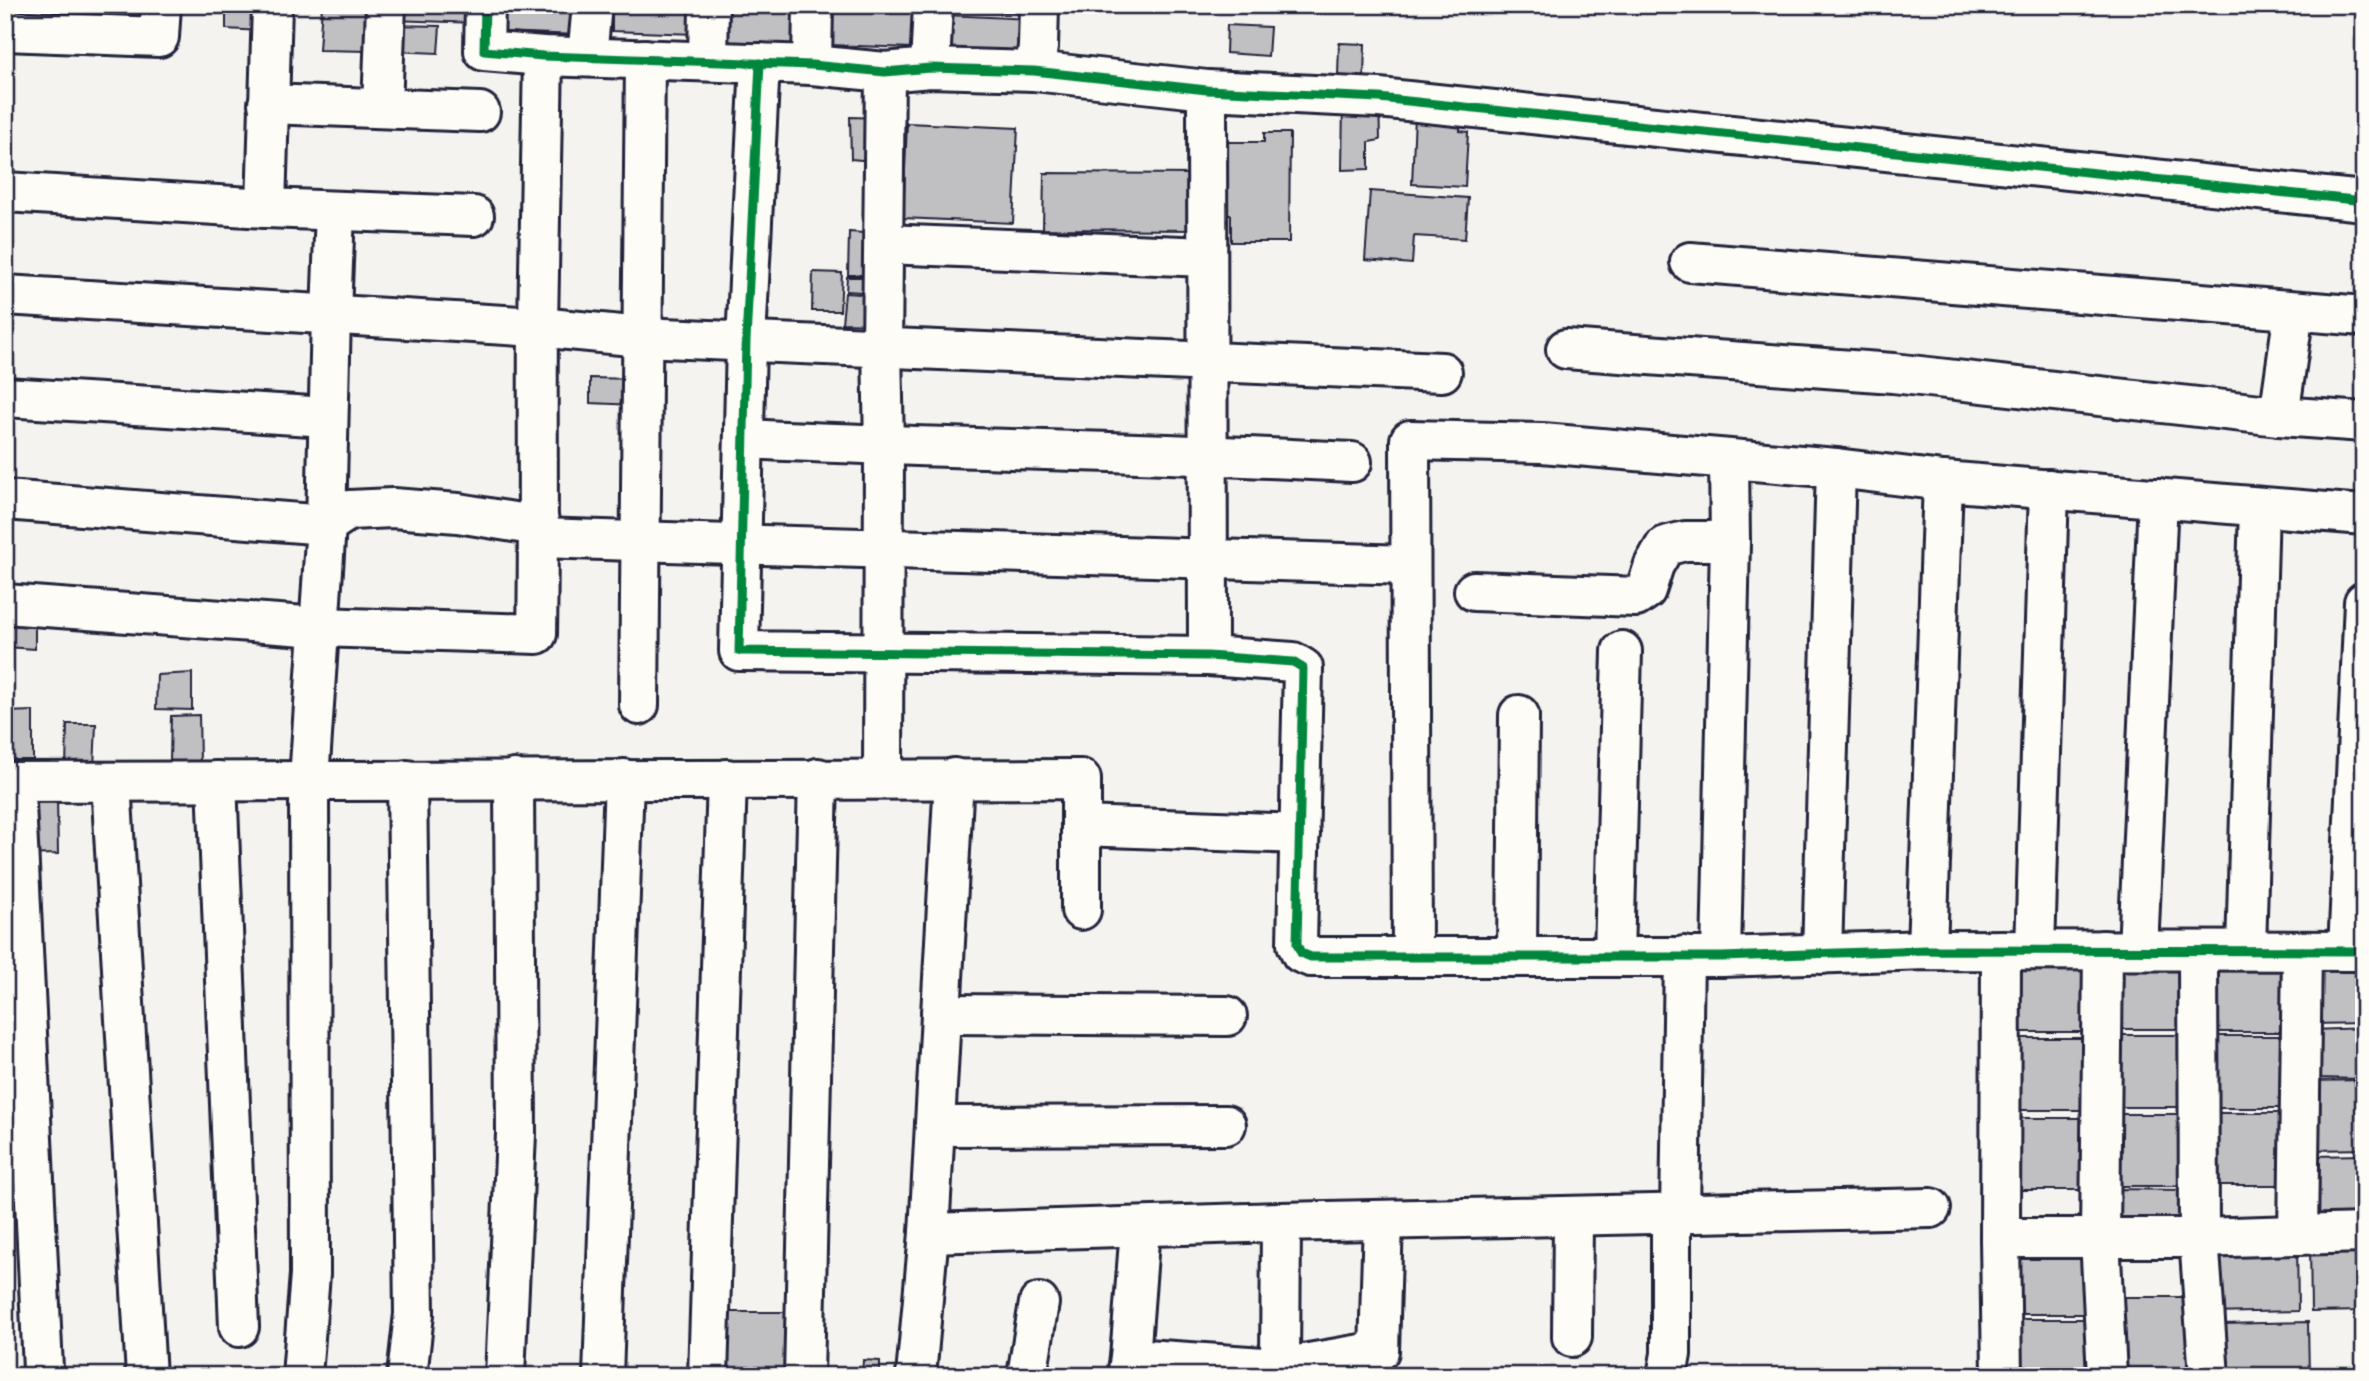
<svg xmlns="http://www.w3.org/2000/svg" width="2369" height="1381" font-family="Mali,sans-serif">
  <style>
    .building { fill: #c0bfc2; stroke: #22223b; stroke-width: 2 }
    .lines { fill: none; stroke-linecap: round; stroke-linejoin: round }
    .minor-casing { stroke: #22223b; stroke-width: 44 }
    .minor { stroke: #fdfcf7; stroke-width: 38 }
    .cycleway-casing { stroke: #fdfcf7; stroke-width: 13 }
    .cycleway { stroke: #00873e; stroke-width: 9 }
  </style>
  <rect width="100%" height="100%" fill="#f4f3ef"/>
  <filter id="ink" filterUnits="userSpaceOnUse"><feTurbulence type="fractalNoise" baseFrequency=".0143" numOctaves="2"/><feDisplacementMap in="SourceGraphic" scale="14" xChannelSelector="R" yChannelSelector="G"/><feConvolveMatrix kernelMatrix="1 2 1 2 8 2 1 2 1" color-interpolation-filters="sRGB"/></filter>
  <g filter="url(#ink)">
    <g class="building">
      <polygon points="226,5 262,5 261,31 226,29"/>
      <polygon points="322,5 374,5 369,51 319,50"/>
      <polygon points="393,5 478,5 477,23 393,20"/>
      <polygon points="497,5 582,5 580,35 497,32"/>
      <polygon points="612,5 697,5 695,34 612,31"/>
      <polygon points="946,5 1030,5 1030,13 946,10"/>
      <polygon points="830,7 915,12 913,48 829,45"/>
      <polygon points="719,8 804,12 802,49 718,46"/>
      <polygon points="946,15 1031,19 1030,55 945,52"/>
      <polygon points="393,25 440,26 438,53 392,51"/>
      <polygon points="1227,25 1270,27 1268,56 1226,53"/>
      <polygon points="1339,43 1365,44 1364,77 1338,76"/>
      <polygon points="1379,98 1380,140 1369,142 1369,169 1342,170 1343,101"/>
      <polygon points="1461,114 1460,131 1468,132 1465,187 1412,184 1415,116"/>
      <polygon points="850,117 882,118 884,162 851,159"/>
      <polygon points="907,123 1018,128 1013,223 903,218"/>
      <polygon points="1264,133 1290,133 1289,242 1231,242 1231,215 1222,215 1222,142 1264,142"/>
      <polygon points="1044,173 1198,174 1197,230 1043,229"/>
      <polygon points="1370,191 1468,198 1465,239 1414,236 1412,264 1365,260"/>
      <polygon points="849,232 879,234 877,275 848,275"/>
      <polygon points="813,272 842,273 840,311 812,311"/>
      <polygon points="847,277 877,277 877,293 846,291"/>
      <polygon points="845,293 877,295 877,324 842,323"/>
      <polygon points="590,378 636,379 636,405 590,403"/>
      <polygon points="5,622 35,623 35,649 5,647"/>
      <polygon points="192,673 192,710 156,709 157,675"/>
      <polygon points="33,711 33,760 5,760 5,712"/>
      <polygon points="199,715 200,761 170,761 171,716"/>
      <polygon points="67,724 96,724 94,769 66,770"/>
      <polygon points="57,798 58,854 16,855 13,799"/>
      <polygon points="2364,955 2364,1023 2312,1024 2310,956"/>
      <polygon points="2111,957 2191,957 2189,1029 2110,1029"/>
      <polygon points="2015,960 2095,960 2093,1032 2014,1032"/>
      <polygon points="2211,960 2291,960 2288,1032 2210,1032"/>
      <polygon points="2364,1028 2364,1079 2315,1078 2313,1030"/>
      <polygon points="2113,1035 2194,1035 2191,1107 2113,1107"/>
      <polygon points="2211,1036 2291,1036 2288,1108 2210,1108"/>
      <polygon points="2013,1038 2094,1038 2091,1110 2013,1110"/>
      <polygon points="2364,1080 2364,1149 2313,1150 2311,1081"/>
      <polygon points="2206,1113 2286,1113 2284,1185 2206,1185"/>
      <polygon points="2112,1114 2192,1114 2190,1186 2112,1186"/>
      <polygon points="2014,1118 2094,1118 2092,1190 2014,1190"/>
      <polygon points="2364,1155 2364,1223 2313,1224 2312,1156"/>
      <polygon points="2115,1189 2182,1190 2191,1229 2120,1223"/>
      <polygon points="2014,1242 2094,1242 2092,1314 2014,1314"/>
      <polygon points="2297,1243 2298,1311 2212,1313 2211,1245"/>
      <polygon points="2364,1243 2364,1311 2311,1312 2310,1244"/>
      <polygon points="2115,1297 2195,1297 2192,1369 2114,1369"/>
      <polygon points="728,1312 797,1312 796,1376 723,1376"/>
      <polygon points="2012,1319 2092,1319 2090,1376 2012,1376"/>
      <polygon points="2308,1322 2309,1376 2223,1376 2222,1324"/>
      <polygon points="863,1360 880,1361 880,1376 862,1376"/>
    </g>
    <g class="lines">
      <defs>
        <g id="minor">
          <polyline points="485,5 484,51 543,56 812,65 885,72 930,68 1034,71 1207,90 1379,98 2364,201"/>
          <polyline points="5,31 159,37 161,5"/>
          <polyline points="587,57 592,5"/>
          <polyline points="708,61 709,5"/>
          <polyline points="760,63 746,341 739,651 1208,656 1293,662 1303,668 1297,944 1301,953 1311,957 1721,957 1927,950 2364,951"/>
          <polyline points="812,65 813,5"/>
          <polyline points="930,68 933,5"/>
          <polyline points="1034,71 1038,47 1039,5"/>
          <polyline points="1207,90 1208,656"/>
          <polyline points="268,104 480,112"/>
          <polyline points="382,107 386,5"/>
          <polyline points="5,192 266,208 474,216"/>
          <polyline points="266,208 272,5"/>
          <polyline points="885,244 1207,257"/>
          <polyline points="1690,262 2364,316"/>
          <polyline points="5,295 538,327 642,337 1442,372"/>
          <polyline points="1566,349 1893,373 2279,416 2364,422"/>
          <polyline points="5,397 328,417"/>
          <polyline points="2279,416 2294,311"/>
          <path d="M745 439C947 449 1150 451 1352 462"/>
          <polyline points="5,500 326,525 349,510 393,508 458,513 520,523 539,521"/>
          <polyline points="539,538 1409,565"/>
          <polyline points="1474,591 1636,597 1646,590 1654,565 1665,546 1685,541 1730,541"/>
          <path d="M5 604 319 627 537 634C539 532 537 429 538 326 540 236 542 146 543 56"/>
          <polyline points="639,705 645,59"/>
          <polyline points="883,778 884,446 882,348 885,72"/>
          <polyline points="217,781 239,1327"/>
          <polyline points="5,782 1081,779 1081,910"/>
          <polyline points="15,782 43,1369"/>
          <polyline points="111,782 146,1376"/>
          <polyline points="1081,826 1300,834"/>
          <polyline points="1927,950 1943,481"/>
          <polyline points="2001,950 2000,1238 2002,1376"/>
          <polyline points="2035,950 2049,489"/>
          <polyline points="2103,950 2100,1237 2107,1376"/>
          <polyline points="2138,950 2158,498"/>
          <polyline points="2246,950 2259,507"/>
          <polyline points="2198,951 2199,1238 2209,1376"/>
          <polyline points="2348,951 2364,602"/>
          <polyline points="1822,954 1836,468"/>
          <polyline points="1412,956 1410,440 1542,443 1836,468 1943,481 2364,515"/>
          <polyline points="1517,956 1519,715"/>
          <polyline points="1614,956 1622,651"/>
          <polyline points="1721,957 1730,541 1729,460"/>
          <polyline points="941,1014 1227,1016"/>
          <polyline points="935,1126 1226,1125"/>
          <polyline points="1680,1214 1684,956"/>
          <polyline points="929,1233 1281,1222 1931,1208"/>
          <polyline points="2298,1235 2302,951"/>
          <polyline points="2000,1238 2199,1238 2364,1233"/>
          <polyline points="1572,1337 1573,1217"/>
          <polyline points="1130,1358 1280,1368 1281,1222"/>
          <polyline points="1280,1368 1379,1351 1383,1220"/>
          <polyline points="302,1376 310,1274 309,780 326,525 331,314 335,211"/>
          <polyline points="407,1376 414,1314 407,780"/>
          <polyline points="505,1376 516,1134 514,779"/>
          <polyline points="603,1376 624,779"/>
          <polyline points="708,1376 727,779"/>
          <polyline points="804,1376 818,778"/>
          <polyline points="916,1376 929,1233 954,778"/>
          <polyline points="1027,1376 1039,1303"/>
          <polyline points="1127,1376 1130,1358 1140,1228"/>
          <polyline points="1667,1376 1671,1354 1671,1214"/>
        </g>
      </defs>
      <use href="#minor" class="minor-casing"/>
      <use href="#minor" class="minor"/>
      <defs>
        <g id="cycleway">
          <polyline points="485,5 484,51 543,56 812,65 885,72 930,68 1034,71 1207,90 1379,98 2364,201"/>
          <polyline points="760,63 746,341 739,651 1208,656 1293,662 1303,668 1297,944 1301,953 1311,957 1721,957 1927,950 2364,951"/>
        </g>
      </defs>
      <use href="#cycleway" class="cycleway-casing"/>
      <use href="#cycleway" class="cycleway"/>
    </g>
  </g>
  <rect width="2369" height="1381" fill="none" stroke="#fdfcf7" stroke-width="28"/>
  <rect x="14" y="14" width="2341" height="1353" fill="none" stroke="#22223b" stroke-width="2.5" filter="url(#ink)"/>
</svg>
